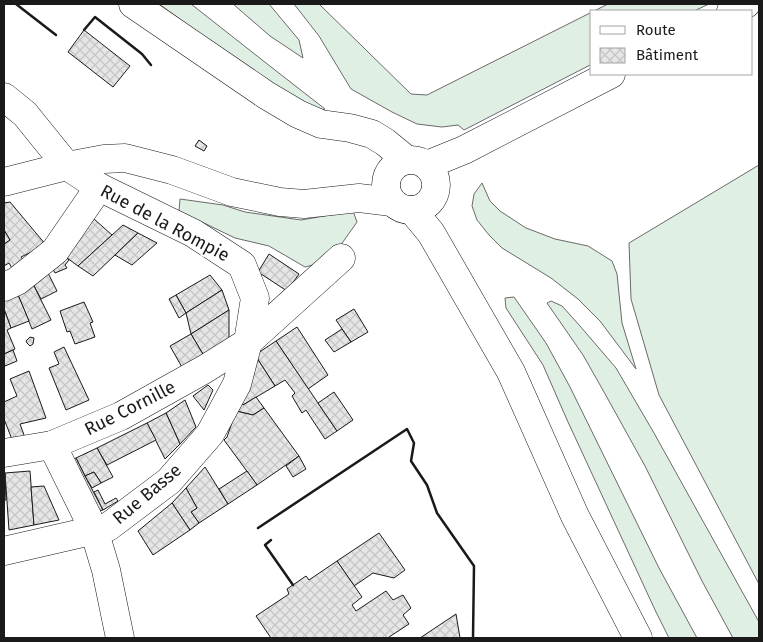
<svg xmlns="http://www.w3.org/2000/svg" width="763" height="642" font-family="'Fira Sans',sans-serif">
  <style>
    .grass { fill: #e0efe3; stroke: #6a6a6a }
    .building { fill: url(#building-cross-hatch); stroke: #1a1a1a }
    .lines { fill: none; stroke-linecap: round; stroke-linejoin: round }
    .minor-casing { stroke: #1a1a1a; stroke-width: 29 }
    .minor { stroke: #fff; stroke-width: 28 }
    .wall { stroke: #1a1a1a; stroke-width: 2.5 }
    .labels { text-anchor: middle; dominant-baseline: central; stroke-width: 4; stroke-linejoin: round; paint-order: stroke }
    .street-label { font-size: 18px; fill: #1a1a1a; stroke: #fff }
  </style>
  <defs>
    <pattern id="building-cross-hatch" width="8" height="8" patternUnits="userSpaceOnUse" patternTransform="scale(1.25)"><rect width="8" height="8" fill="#e6e6e6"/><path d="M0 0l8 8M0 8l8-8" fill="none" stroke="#c5c5c5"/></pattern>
  </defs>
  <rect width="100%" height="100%" fill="#fff"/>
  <g class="grass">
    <polygon points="159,4 191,4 266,63 325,109 319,111 301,106"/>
    <polygon points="233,4 269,4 299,40 303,58 270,36"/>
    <polygon points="294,4 319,4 411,94 427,95 592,12 592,64 464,130 458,125 442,127 417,124 392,112 351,89 319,36"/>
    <polygon points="608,4 709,4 694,11 594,11"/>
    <polygon points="759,165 759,584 659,395 631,299 629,243"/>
    <polygon points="482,183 490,201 500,211 526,228 555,239 588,246 612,261 617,274 622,323 636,369 600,321 578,299 551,278 502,248 489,235 477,220 472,206 474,194"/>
    <polygon points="180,199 223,205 245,212 301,220 353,211 357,222 338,249 324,262 305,267 269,246 235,238 179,211"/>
    <polygon points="514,297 546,343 570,387 659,568 697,638 669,638 656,612 568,422 543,365 506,308 505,298"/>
    <polygon points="551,301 562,306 580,326 616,368 654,433 759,622 759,638 733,638 702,581 645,466 604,392 583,355 547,303"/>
  </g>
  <g class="building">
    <polygon points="84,30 130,66 113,87 68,52"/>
    <polygon points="199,140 207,146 204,151 195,146"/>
    <polygon points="10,202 46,245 21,257 25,262 13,270 9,263 4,266 4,244 10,240 4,230 4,203"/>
    <polygon points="94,219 112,235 78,266 63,255 70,249"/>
    <polygon points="123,225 138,233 93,276 78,266"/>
    <polygon points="4,230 10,240 4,244"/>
    <polygon points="138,233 157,243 132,265 115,255"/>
    <polygon points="269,254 299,274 287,291 258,272"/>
    <polygon points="63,255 69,260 65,265 67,268 55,273 51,265"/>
    <polygon points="46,269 57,291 41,299 31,280"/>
    <polygon points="210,275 222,290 186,313 176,295"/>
    <polygon points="31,280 51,320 32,329 16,290"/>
    <polygon points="16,290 29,321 11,328 4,309 4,295"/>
    <polygon points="222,290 229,310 191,334 186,313"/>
    <polygon points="176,295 186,313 179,318 169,299"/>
    <polygon points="84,302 93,322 90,323 95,337 75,344 70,331 67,332 60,311"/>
    <polygon points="4,309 11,328 7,330 15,349 4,354"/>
    <polygon points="354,309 368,332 351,342 336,320"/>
    <polygon points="229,310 229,339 204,356 191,334"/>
    <polygon points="297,327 328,375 308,389 276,341"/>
    <polygon points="342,329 351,342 334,352 325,340"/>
    <polygon points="191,334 204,356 183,369 170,346"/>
    <polygon points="30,337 34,338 33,344 30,346 27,343 26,341"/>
    <polygon points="276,341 337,431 325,439 306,410 302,413 292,396 295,393 285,380 275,386 255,355"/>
    <polygon points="64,347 89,400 66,410 49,368 59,364 54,352"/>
    <polygon points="13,350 17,361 5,366 4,363 4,354"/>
    <polygon points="255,355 275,386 243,405 239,400"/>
    <polygon points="29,371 46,418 20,424 28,446 15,447 4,419 4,402 17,396 10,379"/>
    <polygon points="208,385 213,390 204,410 193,396"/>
    <polygon points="334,392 353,420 337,431 318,403"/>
    <polygon points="256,397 264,408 253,415 236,411 239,400 243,405"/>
    <polygon points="185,400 196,427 180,444 166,413"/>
    <polygon points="264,408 299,456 257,485 224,440 227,437 236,411 253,415"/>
    <polygon points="166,413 180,444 165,459 147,423"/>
    <polygon points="147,423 156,440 107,465 97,448"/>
    <polygon points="97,448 113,477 101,483 94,472 85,476 76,458"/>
    <polygon points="299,456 306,469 293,477 286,466"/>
    <polygon points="76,458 85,476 103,510 92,512 64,464"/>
    <polygon points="205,467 228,504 199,523 191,512 197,508 186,488"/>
    <polygon points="30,471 34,525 9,530 5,473"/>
    <polygon points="247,471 257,485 228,504 219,489"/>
    <polygon points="94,472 101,483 92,488 85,476"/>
    <polygon points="5,473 6,500 4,500 4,474"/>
    <polygon points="44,486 59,520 34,525 31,487"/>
    <polygon points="186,488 197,508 191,512 199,523 190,530 172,503"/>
    <polygon points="98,490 105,504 116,498 118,501 103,510 94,492"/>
    <polygon points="172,503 190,530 153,555 138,531"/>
    <polygon points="379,533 405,570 394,578 373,573 354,586 337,561"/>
    <polygon points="337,561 362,597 352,605 356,611 386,591 393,600 403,595 411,608 403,615 409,624 389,637 390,638 271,638 256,616 289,594 287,589 306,576 309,580"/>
    <polygon points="456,614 460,638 420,638"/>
  </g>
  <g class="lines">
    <defs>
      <g id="minor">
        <polyline points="133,4 266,95 298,114 321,124 350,128 372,134 385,142 407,160"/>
        <polyline points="731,11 746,4"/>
        <polyline points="4,97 25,114 67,166 99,187 193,233 242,265 255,298 248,342 237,384 210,434 169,481 108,527 4,551"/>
        <circle cx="411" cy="185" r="25"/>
        <polyline points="427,165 464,150 611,74"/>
        <polyline points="4,182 67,166 104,159 125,158 172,170 232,192 280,202 304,204 359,198 392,202"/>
        <polyline points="412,210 431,233 511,372 575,516 638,638"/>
        <polyline points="4,287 17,281 55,251 99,187"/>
        <polyline points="52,445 94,530 106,570 120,638"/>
        <polyline points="4,453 52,445 121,416 205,369 248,342 341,258"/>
      </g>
    </defs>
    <use href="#minor" class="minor-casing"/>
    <use href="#minor" class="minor"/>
    <g class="wall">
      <polyline points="16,4 56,35"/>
      <polyline points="84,30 95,17 142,54 151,65"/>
      <polyline points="258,528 407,429 414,443 411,461 427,485 437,513 474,566 473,638"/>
      <polyline points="271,540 265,545 293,585"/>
    </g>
  </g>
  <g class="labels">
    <g class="street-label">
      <text transform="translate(165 223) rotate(28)">Rue de la Rompie</text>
      <text transform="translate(130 408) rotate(-27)">Rue Cornille</text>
      <text transform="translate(147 494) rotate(-40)">Rue Basse</text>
    </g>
  </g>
  <rect width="763" height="642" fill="none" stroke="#1a1a1a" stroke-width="10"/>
  <rect x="590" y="10" width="162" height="65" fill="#ffffff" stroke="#a3a3a3"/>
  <rect x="600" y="26" width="25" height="8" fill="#ffffff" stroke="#a3a3a3"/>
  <text x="636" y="35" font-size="15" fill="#1a1a1a">Route</text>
  <rect x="600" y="48" width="25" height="15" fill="url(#building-cross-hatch)" stroke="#a3a3a3"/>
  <text x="636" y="60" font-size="15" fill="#1a1a1a">Bâtiment</text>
</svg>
